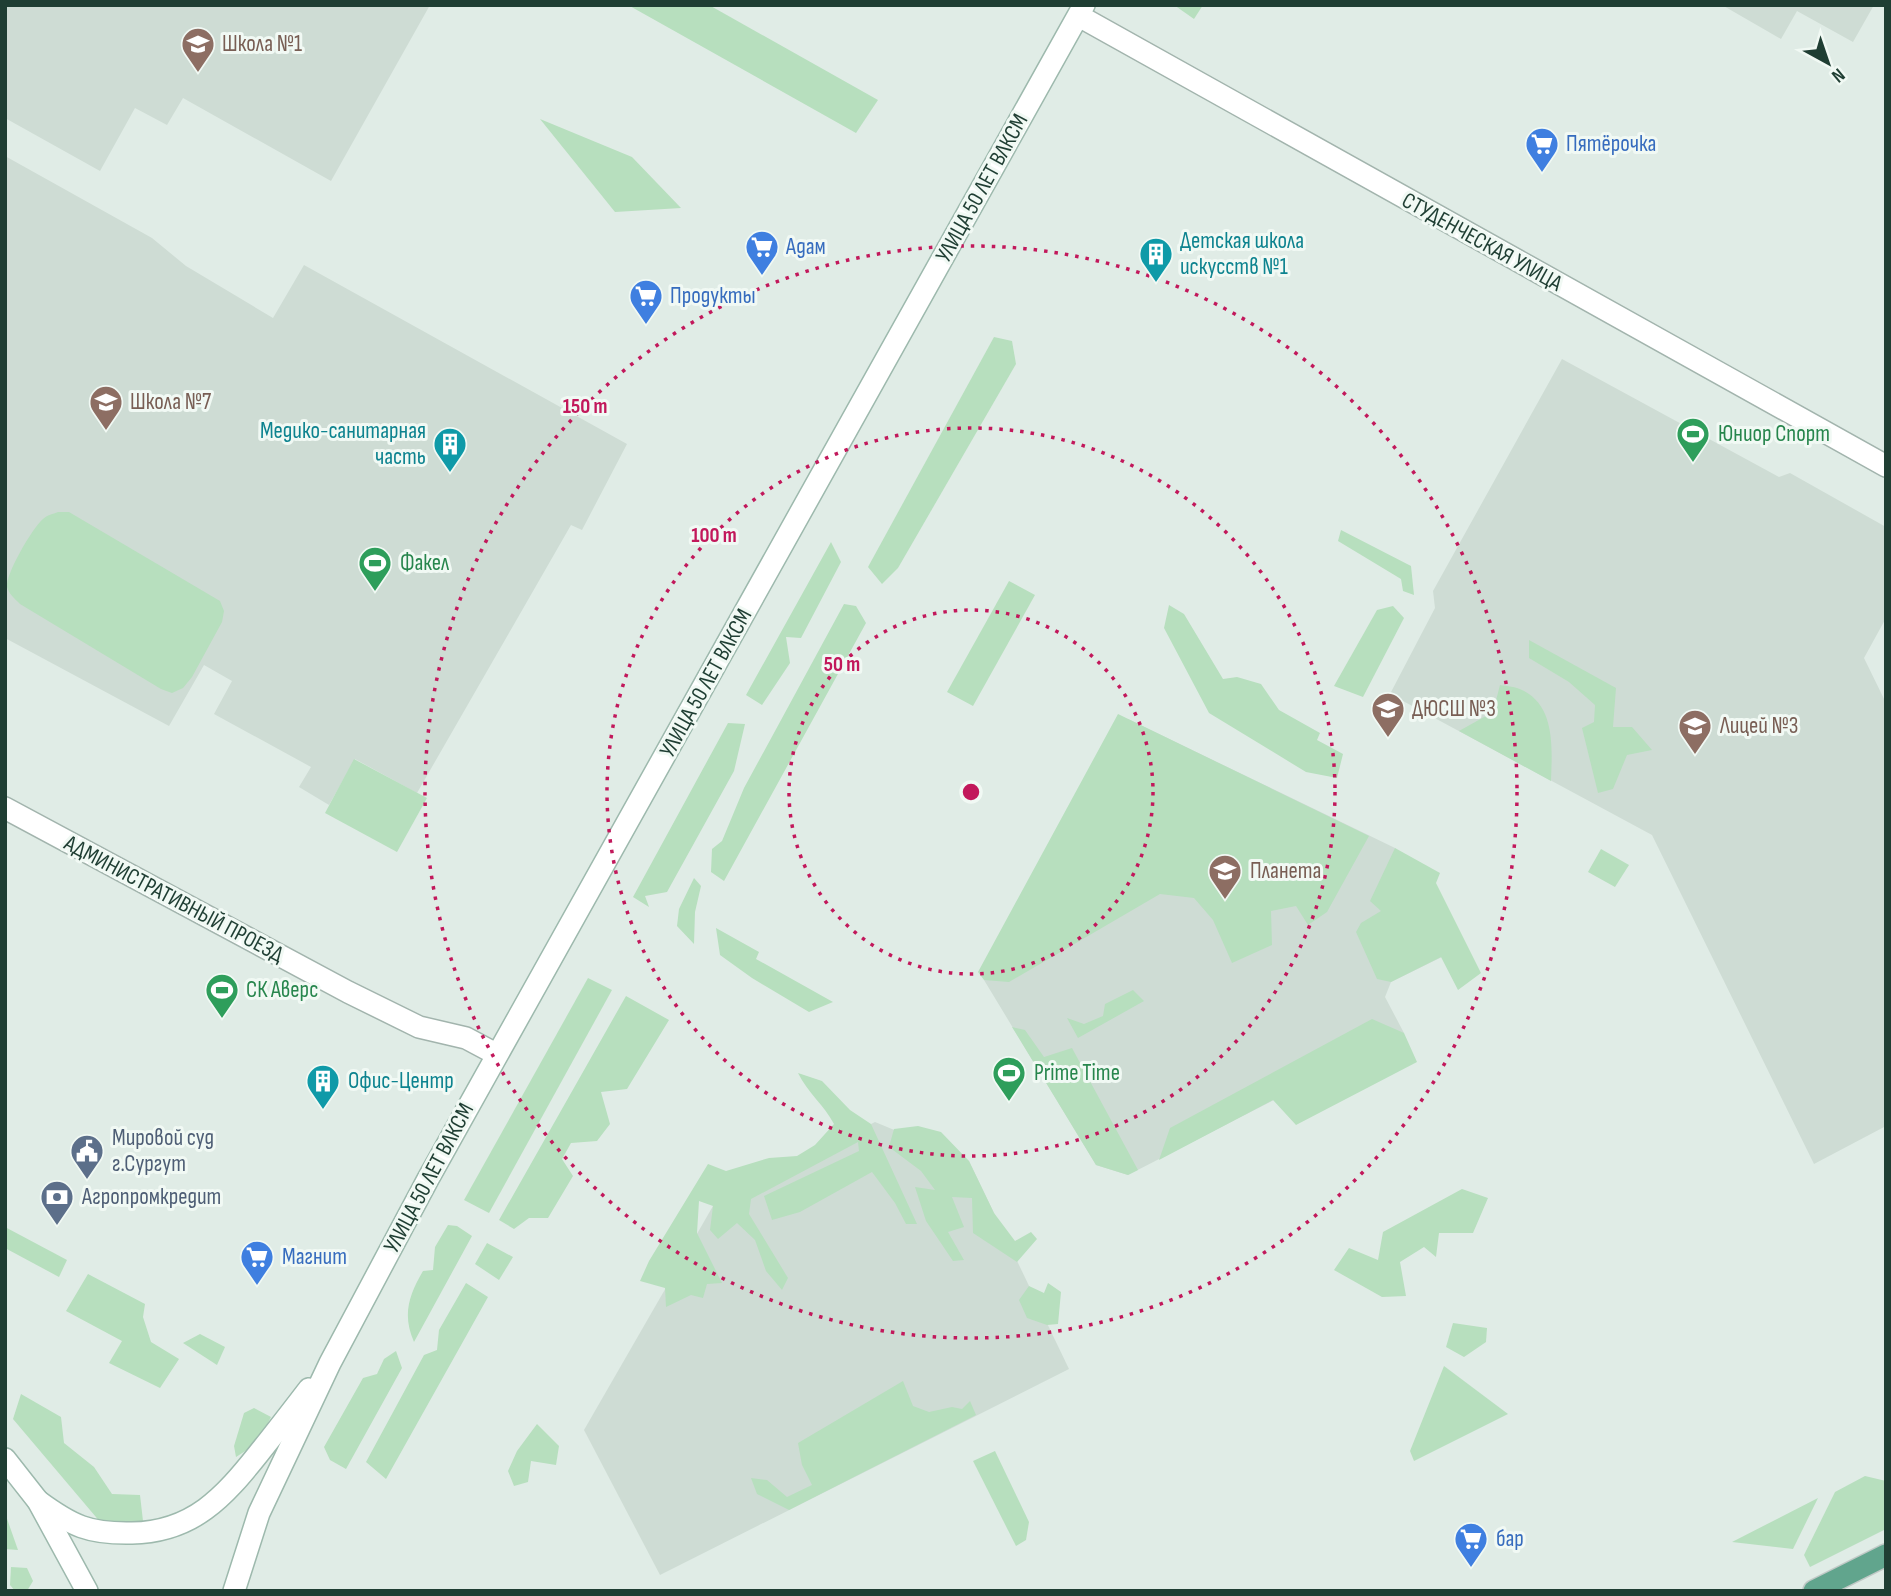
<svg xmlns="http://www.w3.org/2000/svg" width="1891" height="1596" font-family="'Sofia Sans Condensed',sans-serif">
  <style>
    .built { fill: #cedcd4 }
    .green { fill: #b7dfbe }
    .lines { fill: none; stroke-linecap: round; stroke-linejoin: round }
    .minor-casing { stroke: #a2b4ad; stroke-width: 24 }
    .tertiary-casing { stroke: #a2b4ad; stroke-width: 24 }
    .secondary-casing { stroke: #9db9ad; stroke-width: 24 }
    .primary-casing { stroke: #c0c9c6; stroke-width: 24 }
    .minor { stroke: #fff; stroke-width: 21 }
    .tertiary { stroke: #fff; stroke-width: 21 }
    .secondary { stroke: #fff; stroke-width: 21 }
    .primary { stroke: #61a58d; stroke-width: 21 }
    .ring { fill: none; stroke: #c2185b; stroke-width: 3.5; stroke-dasharray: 3.5 7 }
    .labels { text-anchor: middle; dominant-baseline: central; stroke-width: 6; stroke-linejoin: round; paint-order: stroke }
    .education-label { font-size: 23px; fill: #785e54; stroke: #f1f9f4; text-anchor: start }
    .shop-label { font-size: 23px; fill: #366cbe; stroke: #f1f9f4; text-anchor: start }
    .street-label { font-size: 23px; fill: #1f3e33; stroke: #f1f9f4 }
    .culture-label { font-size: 23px; fill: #0d838f; stroke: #f1f9f4; text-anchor: start }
    .leisure-label { font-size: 23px; fill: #27864d; stroke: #f1f9f4; text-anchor: start }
    .service-label { font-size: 23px; fill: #4e5e75; stroke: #f1f9f4; text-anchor: start }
    .centre { fill: #c2185b; stroke: #f1f9f4; stroke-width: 3.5 }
    .ring-label { font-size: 21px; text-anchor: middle; font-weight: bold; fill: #c2185b; stroke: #f1f9f4; stroke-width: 6; stroke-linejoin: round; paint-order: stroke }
  </style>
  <rect width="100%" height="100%" fill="#e0ece6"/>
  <g class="built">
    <polygon points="5,5 430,5 331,181 183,98 167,125 135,108 100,171 5,118"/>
    <polygon points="1722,5 1874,5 1853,42 1797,11 1781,39"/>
    <polygon points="5,156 152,238 186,266 273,318 304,265 627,444 582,530 571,525 417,793 355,759 329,805 299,787 311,767 214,714 232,681 204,665 169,726 5,638"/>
    <polygon points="1562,359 1779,477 1790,473 1886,527 1886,618 1864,658 1886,703 1886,1126 1814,1164 1652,835 1390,694 1435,608 1433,591"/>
    <polygon points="1128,719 1395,848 1448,954 1391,982 1385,997 1404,1033 1128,1175 1096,1165 984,980"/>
    <polygon points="875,1122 969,1161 1069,1369 660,1575 584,1430 713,1206"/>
  </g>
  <g class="green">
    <polygon points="628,5 709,5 878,100 856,133"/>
    <polygon points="1174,5 1203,5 1194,19"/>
    <polygon points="540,119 632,157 681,208 615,212"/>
    <polygon points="994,337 1012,341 1016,364 898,568 882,584 868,567"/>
    <path d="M58 512H69L220 601 224 611 222 622 192 677 183 688 172 693 161 689 20 604C15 599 9 594 7 587 5 575 33 527 43 519 47 515 53 514 58 512Z"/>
    <polygon points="1341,530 1411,566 1414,595 1403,591 1401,579 1338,541"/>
    <polygon points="831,542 841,562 801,638 786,637 790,663 762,705 746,695"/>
    <polygon points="1009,581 1035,595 973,706 947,692"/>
    <polygon points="844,604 856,606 866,623 724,881 711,872 712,849 722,841 744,788"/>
    <polygon points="1169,605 1184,614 1223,679 1237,677 1261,684 1279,710 1320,733 1317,740 1343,754 1337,778 1306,772 1209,713 1164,628"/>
    <polygon points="1393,606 1404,618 1363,697 1334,686 1377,610"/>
    <polygon points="1529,640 1616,688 1613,727 1632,727 1652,750 1627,755 1613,789 1598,793 1582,728 1594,722 1595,705 1569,682 1529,658"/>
    <path d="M1500 685C1507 686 1516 687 1522 690 1556 706 1552 749 1551 781L1459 731 1493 712Z"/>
    <polygon points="1118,714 1369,836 1327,912 1308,925 1296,906 1271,911 1272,945 1232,963 1213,920 1194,898 1160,894 1009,982 984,980 978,972"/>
    <polygon points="728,723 745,724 734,771 667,892 645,896 649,907 633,897"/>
    <polygon points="354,759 427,798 397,852 325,813"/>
    <polygon points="1395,848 1440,873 1436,883 1481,973 1458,990 1441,957 1391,982 1377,979 1356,932 1361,923 1381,911 1370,901"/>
    <polygon points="1601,849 1629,865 1615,887 1588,872"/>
    <polygon points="694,878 701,886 695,912 694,944 677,926 679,909"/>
    <polygon points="716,928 759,952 756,959 833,1002 809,1012 752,978 720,955"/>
    <polygon points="588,978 612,990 489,1213 464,1200"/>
    <polygon points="1133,990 1144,1001 1078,1038 1067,1018 1084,1024 1103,1016 1105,1004"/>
    <polygon points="626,996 669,1020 627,1089 601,1092 610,1124 597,1141 571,1143 562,1159 573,1176 548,1218 529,1218 514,1229 499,1220"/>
    <polygon points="1372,1019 1404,1033 1417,1062 1296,1125 1273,1100 1159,1160 1170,1128"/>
    <polygon points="1012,1027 1025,1030 1044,1057 1072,1048 1138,1170 1128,1175 1096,1165"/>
    <path d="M798 1073 822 1081 850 1110 871 1124 917 1224H906L895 1203 872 1172 800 1212 772 1220 764 1196 859 1151 858 1142 751 1199 749 1214 788 1278 782 1290 766 1271 755 1240 737 1223 718 1239 710 1230 713 1206 699 1201 697 1233 722 1283 707 1284 703 1298 691 1295 666 1307 665 1288 640 1281 649 1261 708 1164 726 1171 769 1158 797 1156 815 1145 834 1124C824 1105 808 1093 798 1073Z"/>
    <polygon points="918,1126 941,1132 969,1161 994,1213 1015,1241 1031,1232 1037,1239 1017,1262 973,1233 972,1198 952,1197 964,1227 948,1232 964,1260 953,1261 926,1221 915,1187 935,1190 921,1171 889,1147 894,1129"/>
    <polygon points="1462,1189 1488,1198 1473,1233 1439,1233 1436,1257 1424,1247 1400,1262 1406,1296 1382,1297 1334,1270 1349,1248 1378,1260 1383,1232"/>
    <path d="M448 1225 457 1226 472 1236 414 1342C402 1315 409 1295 423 1271L433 1270 435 1247Z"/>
    <polygon points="5,1227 67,1260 59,1277 5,1248"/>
    <polygon points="487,1243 513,1257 499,1280 475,1264"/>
    <polygon points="88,1274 145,1304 143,1317 151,1342 179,1359 160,1388 109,1363 122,1341 66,1311"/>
    <polygon points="466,1283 488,1297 386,1479 366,1462 424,1355 437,1350 439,1330"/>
    <polygon points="1048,1283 1061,1292 1058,1324 1047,1325 1027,1318 1019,1300 1029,1286 1044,1293"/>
    <polygon points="1453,1323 1487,1328 1486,1342 1464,1357 1446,1347"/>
    <polygon points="200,1334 225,1347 217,1365 183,1343"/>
    <polygon points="396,1351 402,1368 346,1469 330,1460 324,1447 363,1378 377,1374 384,1359"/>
    <polygon points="1444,1366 1508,1414 1414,1461 1410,1451"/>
    <polygon points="903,1381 913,1406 929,1412 952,1407 962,1409 970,1401 976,1415 789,1510 757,1494 751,1478 767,1480 787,1497 812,1485 802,1465 798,1443"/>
    <polygon points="21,1394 61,1417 64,1443 94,1467 112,1494 140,1495 143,1521 101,1523 13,1419"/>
    <polygon points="254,1408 271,1417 258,1443 236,1457 234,1446 244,1413"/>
    <polygon points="537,1424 559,1446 556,1465 531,1461 528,1482 514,1486 508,1471 517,1451"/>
    <polygon points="995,1451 1029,1522 1026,1540 1016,1546 973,1461"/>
    <polygon points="1865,1476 1886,1481 1886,1529 1810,1567 1804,1555 1835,1492"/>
    <polygon points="1818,1498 1793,1549 1732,1542"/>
    <polygon points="5,1513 18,1550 5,1549"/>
    <polygon points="11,1567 27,1568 33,1581 27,1591 15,1591 10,1585"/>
  </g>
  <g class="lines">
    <defs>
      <polyline id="minor" points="5,808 348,992 419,1027 466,1038 496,1054"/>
      <polyline id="tertiary" points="1079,16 1886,466"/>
      <g id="secondary">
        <polyline points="5,1459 38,1501 87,1591"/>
        <path d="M38 1501C72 1526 89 1534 132 1533 193 1532 224 1497 259 1453 276 1432 292 1411 309 1389"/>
        <polyline points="234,1591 259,1513 330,1363 428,1179 1084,5"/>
      </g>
      <polyline id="primary" points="1814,1591 1886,1555"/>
    </defs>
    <use href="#minor" class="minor-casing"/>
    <use href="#tertiary" class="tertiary-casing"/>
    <use href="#secondary" class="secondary-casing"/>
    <use href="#primary" class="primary-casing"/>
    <use href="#minor" class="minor"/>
    <use href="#tertiary" class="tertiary"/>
    <use href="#secondary" class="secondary"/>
    <use href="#primary" class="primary"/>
  </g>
  <g class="ring">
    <circle cx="971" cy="792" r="182"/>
    <circle cx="971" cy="792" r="364"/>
    <circle cx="971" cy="792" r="546"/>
  </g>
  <defs>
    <symbol id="school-pin" viewBox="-11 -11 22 30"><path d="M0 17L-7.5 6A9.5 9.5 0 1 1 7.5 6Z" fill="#8d6e63" stroke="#f1f9f4"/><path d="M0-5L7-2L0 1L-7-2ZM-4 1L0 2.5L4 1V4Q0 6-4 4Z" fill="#fff"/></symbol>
    <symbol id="supermarket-pin" viewBox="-11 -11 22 30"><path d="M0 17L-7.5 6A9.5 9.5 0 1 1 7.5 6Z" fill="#3f7fe0" stroke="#f1f9f4"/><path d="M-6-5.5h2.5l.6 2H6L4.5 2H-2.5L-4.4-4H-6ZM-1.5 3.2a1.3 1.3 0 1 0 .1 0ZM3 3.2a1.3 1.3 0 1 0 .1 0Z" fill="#fff"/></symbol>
    <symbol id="building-pin" viewBox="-11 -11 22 30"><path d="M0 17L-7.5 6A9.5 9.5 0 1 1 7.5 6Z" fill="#0f9aa8" stroke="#f1f9f4"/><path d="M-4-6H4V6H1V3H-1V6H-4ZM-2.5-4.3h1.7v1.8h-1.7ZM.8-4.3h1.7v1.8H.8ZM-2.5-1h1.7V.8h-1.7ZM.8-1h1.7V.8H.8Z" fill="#fff"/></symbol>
    <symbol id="stadium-pin" viewBox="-11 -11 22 30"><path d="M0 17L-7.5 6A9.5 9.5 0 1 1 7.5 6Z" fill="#2e9e5b" stroke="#f1f9f4"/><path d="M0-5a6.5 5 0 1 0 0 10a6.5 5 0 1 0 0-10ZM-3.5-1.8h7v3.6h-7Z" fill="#fff"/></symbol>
    <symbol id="university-pin" viewBox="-11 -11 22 30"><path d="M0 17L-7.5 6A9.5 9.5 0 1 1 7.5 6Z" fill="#8d6e63" stroke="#f1f9f4"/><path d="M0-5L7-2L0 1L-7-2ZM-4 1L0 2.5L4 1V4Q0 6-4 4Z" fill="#fff"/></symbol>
    <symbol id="civic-pin" viewBox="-11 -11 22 30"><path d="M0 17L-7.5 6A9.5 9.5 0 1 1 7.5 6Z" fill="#5c6f8a" stroke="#f1f9f4"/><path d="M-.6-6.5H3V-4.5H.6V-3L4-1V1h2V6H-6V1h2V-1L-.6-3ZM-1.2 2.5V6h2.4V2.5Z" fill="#fff"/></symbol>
    <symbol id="bank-pin" viewBox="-11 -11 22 30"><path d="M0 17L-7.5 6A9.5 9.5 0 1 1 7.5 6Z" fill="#5c6f8a" stroke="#f1f9f4"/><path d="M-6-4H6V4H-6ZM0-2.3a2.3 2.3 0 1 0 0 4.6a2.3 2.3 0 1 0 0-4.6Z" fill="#fff"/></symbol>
  </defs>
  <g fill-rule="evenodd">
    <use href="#school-pin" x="179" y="25" width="38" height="52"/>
    <use href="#supermarket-pin" x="1523" y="125" width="38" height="52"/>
    <use href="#supermarket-pin" x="743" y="228" width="38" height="52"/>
    <use href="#building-pin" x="1137" y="235" width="38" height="52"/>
    <use href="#supermarket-pin" x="627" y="277" width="38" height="52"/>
    <use href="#school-pin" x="87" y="383" width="38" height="52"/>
    <use href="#stadium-pin" x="1674" y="415" width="38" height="52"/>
    <use href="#building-pin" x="431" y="425" width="38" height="52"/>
    <use href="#stadium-pin" x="356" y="544" width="38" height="52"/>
    <use href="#school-pin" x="1369" y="690" width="38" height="52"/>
    <use href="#school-pin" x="1676" y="707" width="38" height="52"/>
    <use href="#university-pin" x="1206" y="852" width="38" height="52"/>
    <use href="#stadium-pin" x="203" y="971" width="38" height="52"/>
    <use href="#stadium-pin" x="990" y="1054" width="38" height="52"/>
    <use href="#building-pin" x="304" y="1062" width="38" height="52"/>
    <use href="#civic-pin" x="68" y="1132" width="38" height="52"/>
    <use href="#bank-pin" x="38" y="1178" width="38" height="52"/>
    <use href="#supermarket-pin" x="238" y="1238" width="38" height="52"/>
    <use href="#supermarket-pin" x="1452" y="1520" width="38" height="52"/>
  </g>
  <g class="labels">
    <g class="education-label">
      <text x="222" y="44">Школа №1</text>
      <text x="130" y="402">Школа №7</text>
      <text x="1412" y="709">ДЮСШ №3</text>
      <text x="1720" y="726">Лицей №3</text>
      <text x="1250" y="871">Планета</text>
    </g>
    <g class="shop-label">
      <text x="1566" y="144">Пятёрочка</text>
      <text x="786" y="247">Адам</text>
      <text x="670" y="296">Продукты</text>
      <text x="282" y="1257">Магнит</text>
      <text x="1496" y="1539">бар</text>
    </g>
    <g class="street-label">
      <text transform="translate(982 188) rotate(-61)">УЛИЦА 50 ЛЕТ ВЛКСМ</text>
      <text transform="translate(1482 242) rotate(29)">СТУДЕНЧЕСКАЯ УЛИЦА</text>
      <text transform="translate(706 683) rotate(-61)">УЛИЦА 50 ЛЕТ ВЛКСМ</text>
      <text transform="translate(174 899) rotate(28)">АДМИНИСТРАТИВНЫЙ ПРОЕЗД</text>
      <text transform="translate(429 1178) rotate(-62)">УЛИЦА 50 ЛЕТ ВЛКСМ</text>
    </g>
    <g class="culture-label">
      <text x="1180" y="241">Детская школа<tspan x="1180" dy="26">искусств №1</tspan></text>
      <text x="426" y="431" text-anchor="end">Медико-санитарная<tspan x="426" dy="26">часть</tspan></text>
      <text x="348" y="1081">Офис-Центр</text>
    </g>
    <g class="leisure-label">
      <text x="1718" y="434">Юниор Спорт</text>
      <text x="400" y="563">Факел</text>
      <text x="246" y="990">СК Аверс</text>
      <text x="1034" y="1073">Prime Time</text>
    </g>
    <g class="service-label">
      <text x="112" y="1138">Мировой суд<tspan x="112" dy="26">г.Сургут</tspan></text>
      <text x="82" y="1197">Агропромкредит</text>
    </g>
  </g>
  <circle cx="971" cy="792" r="10" class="centre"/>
  <g class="ring-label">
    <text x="585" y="413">150 m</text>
    <text x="714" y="542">100 m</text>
    <text x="842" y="671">50 m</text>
  </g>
  <rect width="1891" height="1596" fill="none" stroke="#1f3e33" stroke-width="14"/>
  <g transform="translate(1828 63) rotate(140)" stroke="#f1f9f4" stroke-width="5" paint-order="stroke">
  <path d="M0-5L12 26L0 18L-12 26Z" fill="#1f3e33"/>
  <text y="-10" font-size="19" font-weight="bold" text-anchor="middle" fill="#1f3e33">N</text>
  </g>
</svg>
